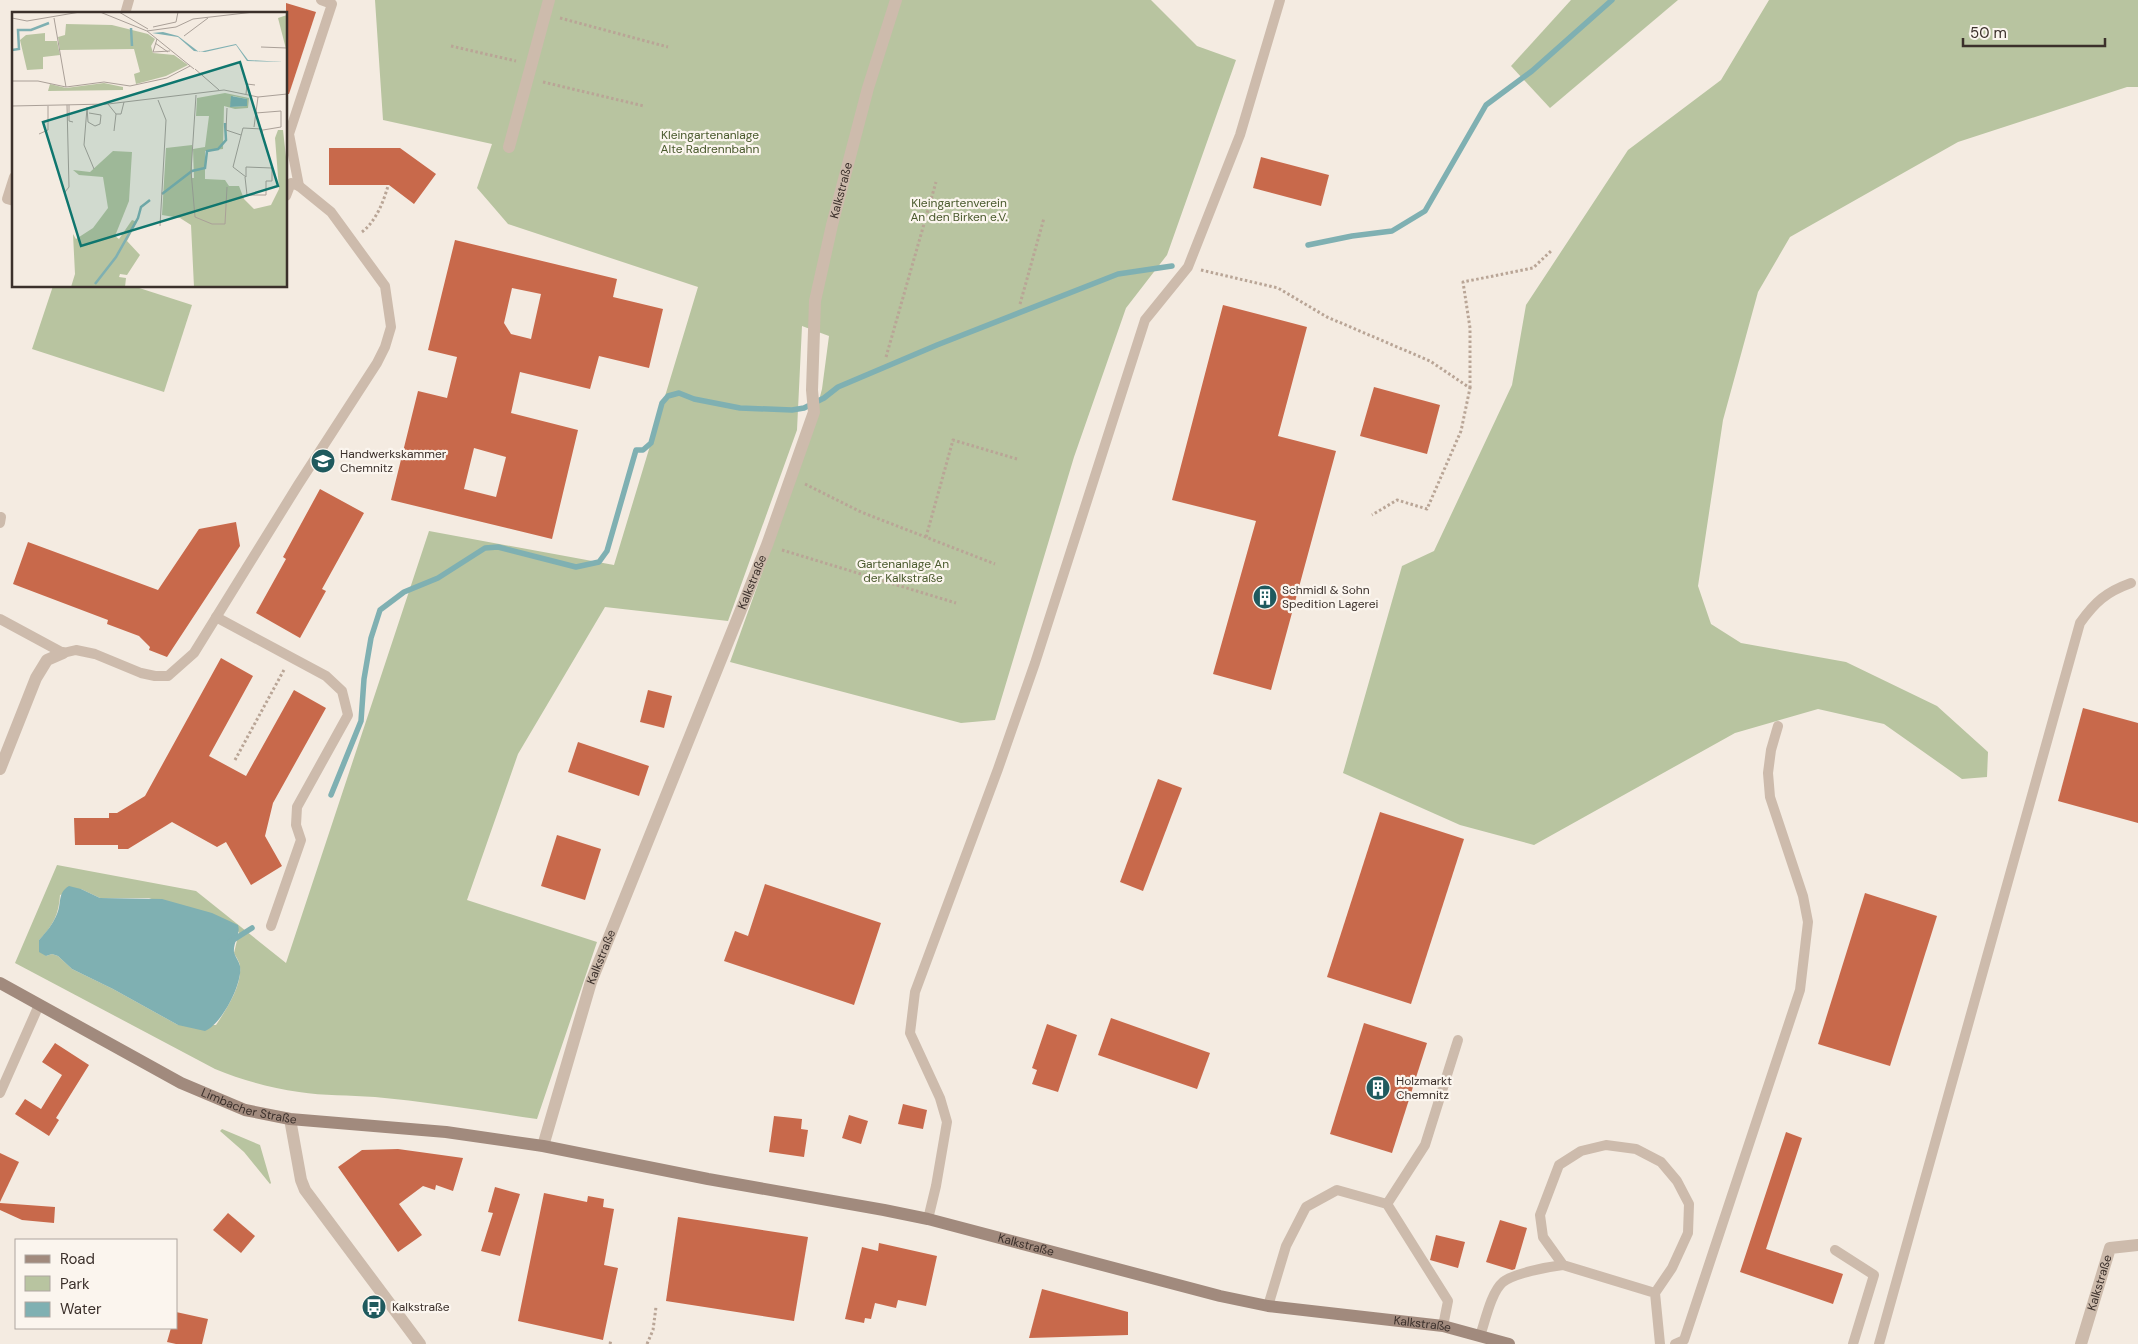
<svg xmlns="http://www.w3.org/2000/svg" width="2138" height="1344" font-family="'DM Sans',sans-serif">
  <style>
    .green { fill: #b8c4a0; fill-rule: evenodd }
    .water { fill: #7fb0b2 }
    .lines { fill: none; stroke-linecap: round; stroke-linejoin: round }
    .stream { stroke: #7fb0b2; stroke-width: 5.5 }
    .building { fill: #c8694b; fill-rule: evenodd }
    .path { stroke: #b9a596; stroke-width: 3; stroke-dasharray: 2.5 2.5; stroke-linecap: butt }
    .service { stroke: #cdbbac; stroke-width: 10 }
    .minor { stroke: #cdbbac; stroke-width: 12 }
    .tertiary { stroke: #cdbbac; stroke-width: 12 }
    .secondary { stroke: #a18a7d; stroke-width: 12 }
    .labels { text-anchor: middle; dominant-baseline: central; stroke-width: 4.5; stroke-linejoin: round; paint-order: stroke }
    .park-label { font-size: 12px; fill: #4a5a2e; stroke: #fbf5ee }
    .street-label { font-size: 12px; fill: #3b302b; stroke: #fbf5ee }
    .poi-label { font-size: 12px; fill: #3b302b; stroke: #fbf5ee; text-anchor: start }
    .inset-river { fill: none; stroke: #7fb0b2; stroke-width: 2.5 }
    .inset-road { fill: none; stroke: #aaa098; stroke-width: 1 }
    .view { fill: #0f766e; fill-opacity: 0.15; stroke: #0f766e; stroke-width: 2.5 }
    .inset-edge { fill: none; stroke: #3b302b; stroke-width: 2.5 }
  </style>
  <rect width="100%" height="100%" fill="#f4ebe1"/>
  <g class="green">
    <path d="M375 0H1151L1197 46 1236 60 1167 255 1126 308 1074 457 995 720 961 723 730 662 805 453 822 389 829 336 802 326 797 430 728 621 605 607 518 754 467 900 597 942 537 1119C483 1111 429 1102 375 1097 349 1095 324 1096 299 1092 270 1088 242 1080 215 1069L15 963 57 865 196 891 286 963 429 531 614 565 698 287 508 224 477 188 492 144 383 120ZM81 889 100 898H149L239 932 234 953C236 957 240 962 240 967 242 986 226 1010 216 1025H178L113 989 72 969 58 956 52 954 46 956 39 940C53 926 59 914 60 895Z"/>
    <polygon points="1571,0 1678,0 1550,108 1511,66"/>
    <polygon points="1769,0 2138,0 2138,87 2127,87 1958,142 1790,237 1758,292 1723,420 1698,586 1711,624 1741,643 1846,662 1937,706 1988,752 1987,777 1962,779 1884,724 1818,709 1735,733 1534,845 1460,825 1343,773 1402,566 1434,551 1512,385 1526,305 1628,150 1721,80"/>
    <polygon points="53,286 133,286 192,305 164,392 32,349"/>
    <polygon points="222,1129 260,1145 271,1183 270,1184 244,1152 220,1131"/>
  </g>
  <path class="water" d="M69 886 81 889 100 898 162 899 212 913 238 925C241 934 233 942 234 952 235 957 239 961 240 966 243 983 222 1024 205 1031L178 1025 113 989 72 969 58 956 52 954 46 956 39 952V940C47 931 53 924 57 914 62 903 57 893 69 886Z"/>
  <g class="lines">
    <g class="stream">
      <polyline points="1308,245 1352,236 1392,231 1425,211 1486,105 1532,71 1612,0"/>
      <polyline points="331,795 361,721 364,679 371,638 380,610 404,592 438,578 485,548 498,547 576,567 599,562 607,551 636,450 643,450 651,443 662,403 668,396 679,393 694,399 740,408 792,410 804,408 824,398 838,387 937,345 1118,274 1172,266"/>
      <polyline points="230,942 252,928"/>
    </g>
  </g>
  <g class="building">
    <polygon points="286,3 316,12 289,94 286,94"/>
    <polygon points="329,148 400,148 436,174 414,204 389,185 329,185"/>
    <polygon points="1261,157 1329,175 1321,206 1253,188"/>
    <path d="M455 240 617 279 613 297 663 309 649 368 599 356 590 389 520 372 511 413 578 430 552 539 391 500 418 391 447 398 457 357 428 350ZM512 288 541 294 531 339 511 334 504 323ZM474 448 506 457 496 497 464 489Z"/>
    <polygon points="1223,305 1307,327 1278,436 1336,451 1271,690 1213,674 1256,521 1172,500"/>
    <polygon points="1374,387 1440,405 1427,454 1360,436"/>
    <polygon points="320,489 364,513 322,589 326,591 300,638 256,613 286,559 283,557"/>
    <polygon points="236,522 240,546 167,657 149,650 150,647 139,636 107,624 108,620 13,584 28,542 158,590 199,529"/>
    <polygon points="221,658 253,676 209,756 246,776 294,690 326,708 273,803 265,836 282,866 251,885 226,842 217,847 172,822 128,849 118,849 118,845 75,845 74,818 109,818 109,813 117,813 145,796"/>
    <polygon points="648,690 672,696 664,728 640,722"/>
    <polygon points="2083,708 2138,723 2138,823 2058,801"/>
    <polygon points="578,742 649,766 639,796 568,772"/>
    <polygon points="1158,779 1182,788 1143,891 1120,882"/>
    <polygon points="1380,812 1464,839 1411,1004 1327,977"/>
    <polygon points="557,835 601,849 585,900 541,886"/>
    <polygon points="765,884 881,923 854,1005 724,961 735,931 748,936"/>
    <polygon points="1865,893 1937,916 1890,1066 1818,1044"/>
    <polygon points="1111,1018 1210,1053 1197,1089 1098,1055"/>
    <polygon points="1364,1023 1427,1043 1392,1153 1330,1134"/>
    <polygon points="1047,1024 1077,1035 1058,1092 1032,1084 1037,1070 1032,1068"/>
    <polygon points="55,1043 89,1065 56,1118 59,1120 49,1136 15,1114 25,1099 41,1109 62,1075 42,1062"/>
    <polygon points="903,1104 927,1110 923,1129 898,1124"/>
    <polygon points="849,1115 868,1121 861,1144 842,1138"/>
    <polygon points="774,1116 802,1119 801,1129 808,1130 804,1157 769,1152"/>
    <polygon points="1786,1132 1802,1138 1766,1249 1843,1274 1833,1304 1740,1272"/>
    <polygon points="398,1149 463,1158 453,1191 436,1185 435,1190 423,1186 399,1204 422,1235 398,1252 338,1167 362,1150"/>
    <polygon points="0,1153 19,1162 0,1202"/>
    <polygon points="495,1187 520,1194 500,1256 481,1251 493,1213 488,1212"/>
    <polygon points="544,1193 587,1202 588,1196 604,1199 603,1207 614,1209 604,1265 618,1268 603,1340 518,1321"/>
    <polygon points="0,1203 55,1207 54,1223 22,1220 0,1210"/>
    <polygon points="228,1213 255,1236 241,1253 213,1230"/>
    <polygon points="678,1217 808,1237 794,1321 666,1301"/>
    <polygon points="1500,1220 1527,1228 1515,1269 1512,1270 1486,1262"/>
    <polygon points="1436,1235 1465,1242 1458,1268 1430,1260"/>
    <polygon points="879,1243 937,1256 926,1306 898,1300 896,1308 875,1303 871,1319 865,1318 864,1323 845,1319 862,1247 878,1251"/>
    <polygon points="1042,1289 1128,1312 1128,1335 1029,1338"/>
    <polygon points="176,1312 208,1319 202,1344 176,1344 167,1342 171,1328 176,1328"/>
  </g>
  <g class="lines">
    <g class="path">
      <polyline points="560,18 668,47"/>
      <polyline points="451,46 516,61"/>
      <polyline points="543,82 644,106"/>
      <path d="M362 232C376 221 383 203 388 186"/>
      <polyline points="1201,270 1278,288 1327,317 1430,361 1470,388 1461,431 1427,509 1397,500 1372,515"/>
      <polyline points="1020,304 1044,218"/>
      <polyline points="886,357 936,182"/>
      <polyline points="1470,388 1470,328 1463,282 1533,268 1551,251"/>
      <polyline points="805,484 861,512 995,564"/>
      <polyline points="926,537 953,440 1017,459"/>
      <polyline points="782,550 956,603"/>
      <polyline points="235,760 285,668"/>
      <polyline points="610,1344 611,1340"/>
      <polyline points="647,1344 653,1330 656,1307"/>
    </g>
    <g class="service">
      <polyline points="125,14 129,0"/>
      <polyline points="14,177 7,199 14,201"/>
      <polyline points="299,186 289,134 332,4 321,0"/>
      <polyline points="0,523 1,517"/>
      <polyline points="216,617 326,676 342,691 348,715 297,807 296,825 301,840 271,926"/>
      <polyline points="0,619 63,653 76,650 95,654 141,673 155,676 168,676 194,653 298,485 377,363 385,347 391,327 385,286 331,212 299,186 291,183 286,196"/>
      <polyline points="0,1093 39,1005"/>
      <polyline points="1387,1204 1425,1145 1458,1040"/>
      <polyline points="928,1219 936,1186 947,1122 940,1098 910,1033 915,992 998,769 1035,663 1145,320 1188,267 1240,135 1280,0"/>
      <polyline points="1835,1250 1874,1275 1853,1344"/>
      <polyline points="1655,1293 1563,1265 1543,1237 1540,1215 1559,1165 1581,1151 1606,1145 1636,1149 1661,1162 1677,1181 1689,1204 1688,1233 1672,1268 1655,1293 1660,1344"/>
      <polyline points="1268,1306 1286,1246 1306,1207 1337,1190 1387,1204 1448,1301 1443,1326"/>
      <path d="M1480 1336C1485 1322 1491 1292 1503 1282 1515 1273 1547 1267 1563 1265"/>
      <polyline points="1675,1344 1684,1340 1800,990 1808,922 1803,896 1770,797 1768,773 1771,750 1778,726"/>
      <path d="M1879 1344 2080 623C2095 602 2106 592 2131 583"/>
    </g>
    <g class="minor">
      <polyline points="509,147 549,0"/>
      <polyline points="0,769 36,678 47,660 63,653"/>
      <path id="s1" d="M543 1146 591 982 767 545 814 412 812 390 815 301 832 225 868 88 896 0"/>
      <path id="s2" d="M2081 1344 2110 1248 2138 1245"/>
    </g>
    <polyline class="tertiary" points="290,1119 301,1180 305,1190 420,1344"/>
    <path class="secondary" id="s3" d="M0 983 181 1083 245 1110 290 1119 446 1132 543 1146 708 1179 884 1210 928 1219 1220 1296 1268 1306 1443 1326 1509 1344"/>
  </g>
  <defs>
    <symbol id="university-disc" viewBox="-11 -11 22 22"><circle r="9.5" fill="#1f5a5e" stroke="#fbf5ee"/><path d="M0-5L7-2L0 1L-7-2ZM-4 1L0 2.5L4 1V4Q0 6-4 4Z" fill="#fff"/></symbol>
    <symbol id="building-disc" viewBox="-11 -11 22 22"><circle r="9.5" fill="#1f5a5e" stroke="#fbf5ee"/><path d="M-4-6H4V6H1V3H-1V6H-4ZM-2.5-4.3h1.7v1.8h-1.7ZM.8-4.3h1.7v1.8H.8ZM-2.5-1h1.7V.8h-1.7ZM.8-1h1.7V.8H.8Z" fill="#fff"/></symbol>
    <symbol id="bus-disc" viewBox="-11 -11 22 22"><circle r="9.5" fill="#1f5a5e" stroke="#fbf5ee"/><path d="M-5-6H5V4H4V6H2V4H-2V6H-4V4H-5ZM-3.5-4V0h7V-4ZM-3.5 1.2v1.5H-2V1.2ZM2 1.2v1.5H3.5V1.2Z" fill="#fff"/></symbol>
  </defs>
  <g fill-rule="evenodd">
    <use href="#university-disc" x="309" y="447" width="28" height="28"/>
    <use href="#building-disc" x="1251" y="583" width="28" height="28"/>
    <use href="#building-disc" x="1364" y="1074" width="28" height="28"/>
    <use href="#bus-disc" x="360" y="1293" width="28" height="28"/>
  </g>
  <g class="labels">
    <g class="park-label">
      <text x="710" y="135">Kleingartenanlage<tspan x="710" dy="14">Alte Radrennbahn</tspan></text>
      <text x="959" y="203">Kleingartenverein<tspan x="959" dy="14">An den Birken e.V.</tspan></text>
      <text x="903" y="564">Gartenanlage An<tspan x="903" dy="14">der Kalkstraße</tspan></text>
    </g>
    <g class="street-label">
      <text stroke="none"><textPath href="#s1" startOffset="1008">Kalkstraße</textPath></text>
      <text stroke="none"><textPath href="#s1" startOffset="602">Kalkstraße</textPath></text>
      <text stroke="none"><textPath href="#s1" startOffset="198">Kalkstraße</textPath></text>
      <text stroke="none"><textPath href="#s3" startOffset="279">Limbacher Straße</textPath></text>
      <text stroke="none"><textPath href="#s3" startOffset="1070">Kalkstraße</textPath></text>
      <text stroke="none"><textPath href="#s2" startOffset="64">Kalkstraße</textPath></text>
      <text stroke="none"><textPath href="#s3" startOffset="1475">Kalkstraße</textPath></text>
    </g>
    <g class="poi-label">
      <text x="340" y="454">Handwerkskammer<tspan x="340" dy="14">Chemnitz</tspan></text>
      <text x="1282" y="590">Schmidl &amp; Sohn<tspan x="1282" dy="14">Spedition Lagerei</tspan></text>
      <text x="1396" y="1081">Holzmarkt<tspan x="1396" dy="14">Chemnitz</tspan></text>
      <text x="392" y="1307">Kalkstraße</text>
    </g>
  </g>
  <g transform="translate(12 12)">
    <rect width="275" height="275" fill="#f4ebe1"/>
    <path d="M275 3V37H274L266 6ZM54 12 100 13 136 22 143 27 139 34 141 41 162 43 176 53 154 64 124 72 122 62 128 60 122 37 48 38 46 25 53 23ZM33 21V29H45L48 43 31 45V57L15 58 8 28 14 23ZM92 71 111 75V78L36 79 38 72 54 76ZM213 81 237 86 236 96 223 97 212 94 211 137 193 139V167L213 168 217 174H227L232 187 242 197 259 193 267 177 263 126 266 118H271L275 154V275H182L179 213 168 206 150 203 154 136 180 133V166H182L181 137 193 135 197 104H184L185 86ZM221 84 235 87 234 94 218 95ZM101 139 120 140 117 189 103 224 107 227 120 208 125 210 115 229 128 243 115 263 108 262 107 265 114 266 113 275H59L63 262 61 222 64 227 81 216 96 196 91 165 67 163 61 158 78 160Z" fill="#b8c4a0" fill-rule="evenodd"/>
    <path d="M151 20 166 24 187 40 224 32 236 48 272 50 235 49 224 33 193 40 182 39 166 25 140 21ZM219 84 235 87V94L218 95Z" fill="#7fb0b2"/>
    <path class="inset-river" d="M119 16 120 34M0 38 7 37 6 18H19L37 11M150 182 180 159 193 156 195 139 206 137 214 128 213 111M83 272 104 245 126 206 129 195 138 188"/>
    <path class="inset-road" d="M88 0 135 19 182 57M92 0H107L136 17M0 6 15 9 68 0M42 6 54 75M141 15 164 10 166 0M135 19 164 15 181 7 242 0M172 24 196 6M145 27 141 40 158 39M143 31 156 40M249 35 275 36M183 57 207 78M0 69H26L54 75 92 70 118 74 155 66 178 54M234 82 235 72 243 73M184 83 179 159 183 205 200 212H213L215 175M146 88 154 108 148 214M96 92 104 102H109L112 90M57 93V109L61 110M0 94 96 92 212 78 246 85 275 82M75 95 76 110 83 114 88 112 89 103 77 101M75 96 72 133 82 157M215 96 214 118 229 123M244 101 269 99V115L251 118M242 115 246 85M102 119 104 102M27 122 36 118V94M233 165 235 183H254V169H260V156L234 155V165L221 155 231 116 250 117 251 126M53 180 57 175 55 93"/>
    <path class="view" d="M228 50 266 174 69 234 31 110Z"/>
    <rect width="275" height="275" class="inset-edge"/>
  </g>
  <rect x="15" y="1239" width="162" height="90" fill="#fbf5ee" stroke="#aea6a0"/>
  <rect x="25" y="1255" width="25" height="8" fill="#a18a7d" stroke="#aea6a0"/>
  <text x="60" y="1264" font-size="15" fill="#3b302b">Road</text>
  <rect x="25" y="1276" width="25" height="15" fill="#b8c4a0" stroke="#aea6a0"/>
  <text x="60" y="1289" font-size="15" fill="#3b302b">Park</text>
  <rect x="25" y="1302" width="25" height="15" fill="#7fb0b2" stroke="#aea6a0"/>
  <text x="60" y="1314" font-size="15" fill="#3b302b">Water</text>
  <path d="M1963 38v8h142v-8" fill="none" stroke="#3b302b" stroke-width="2.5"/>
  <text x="1970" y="38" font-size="15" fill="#3b302b" stroke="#fbf5ee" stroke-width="4" paint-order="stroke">50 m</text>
</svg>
